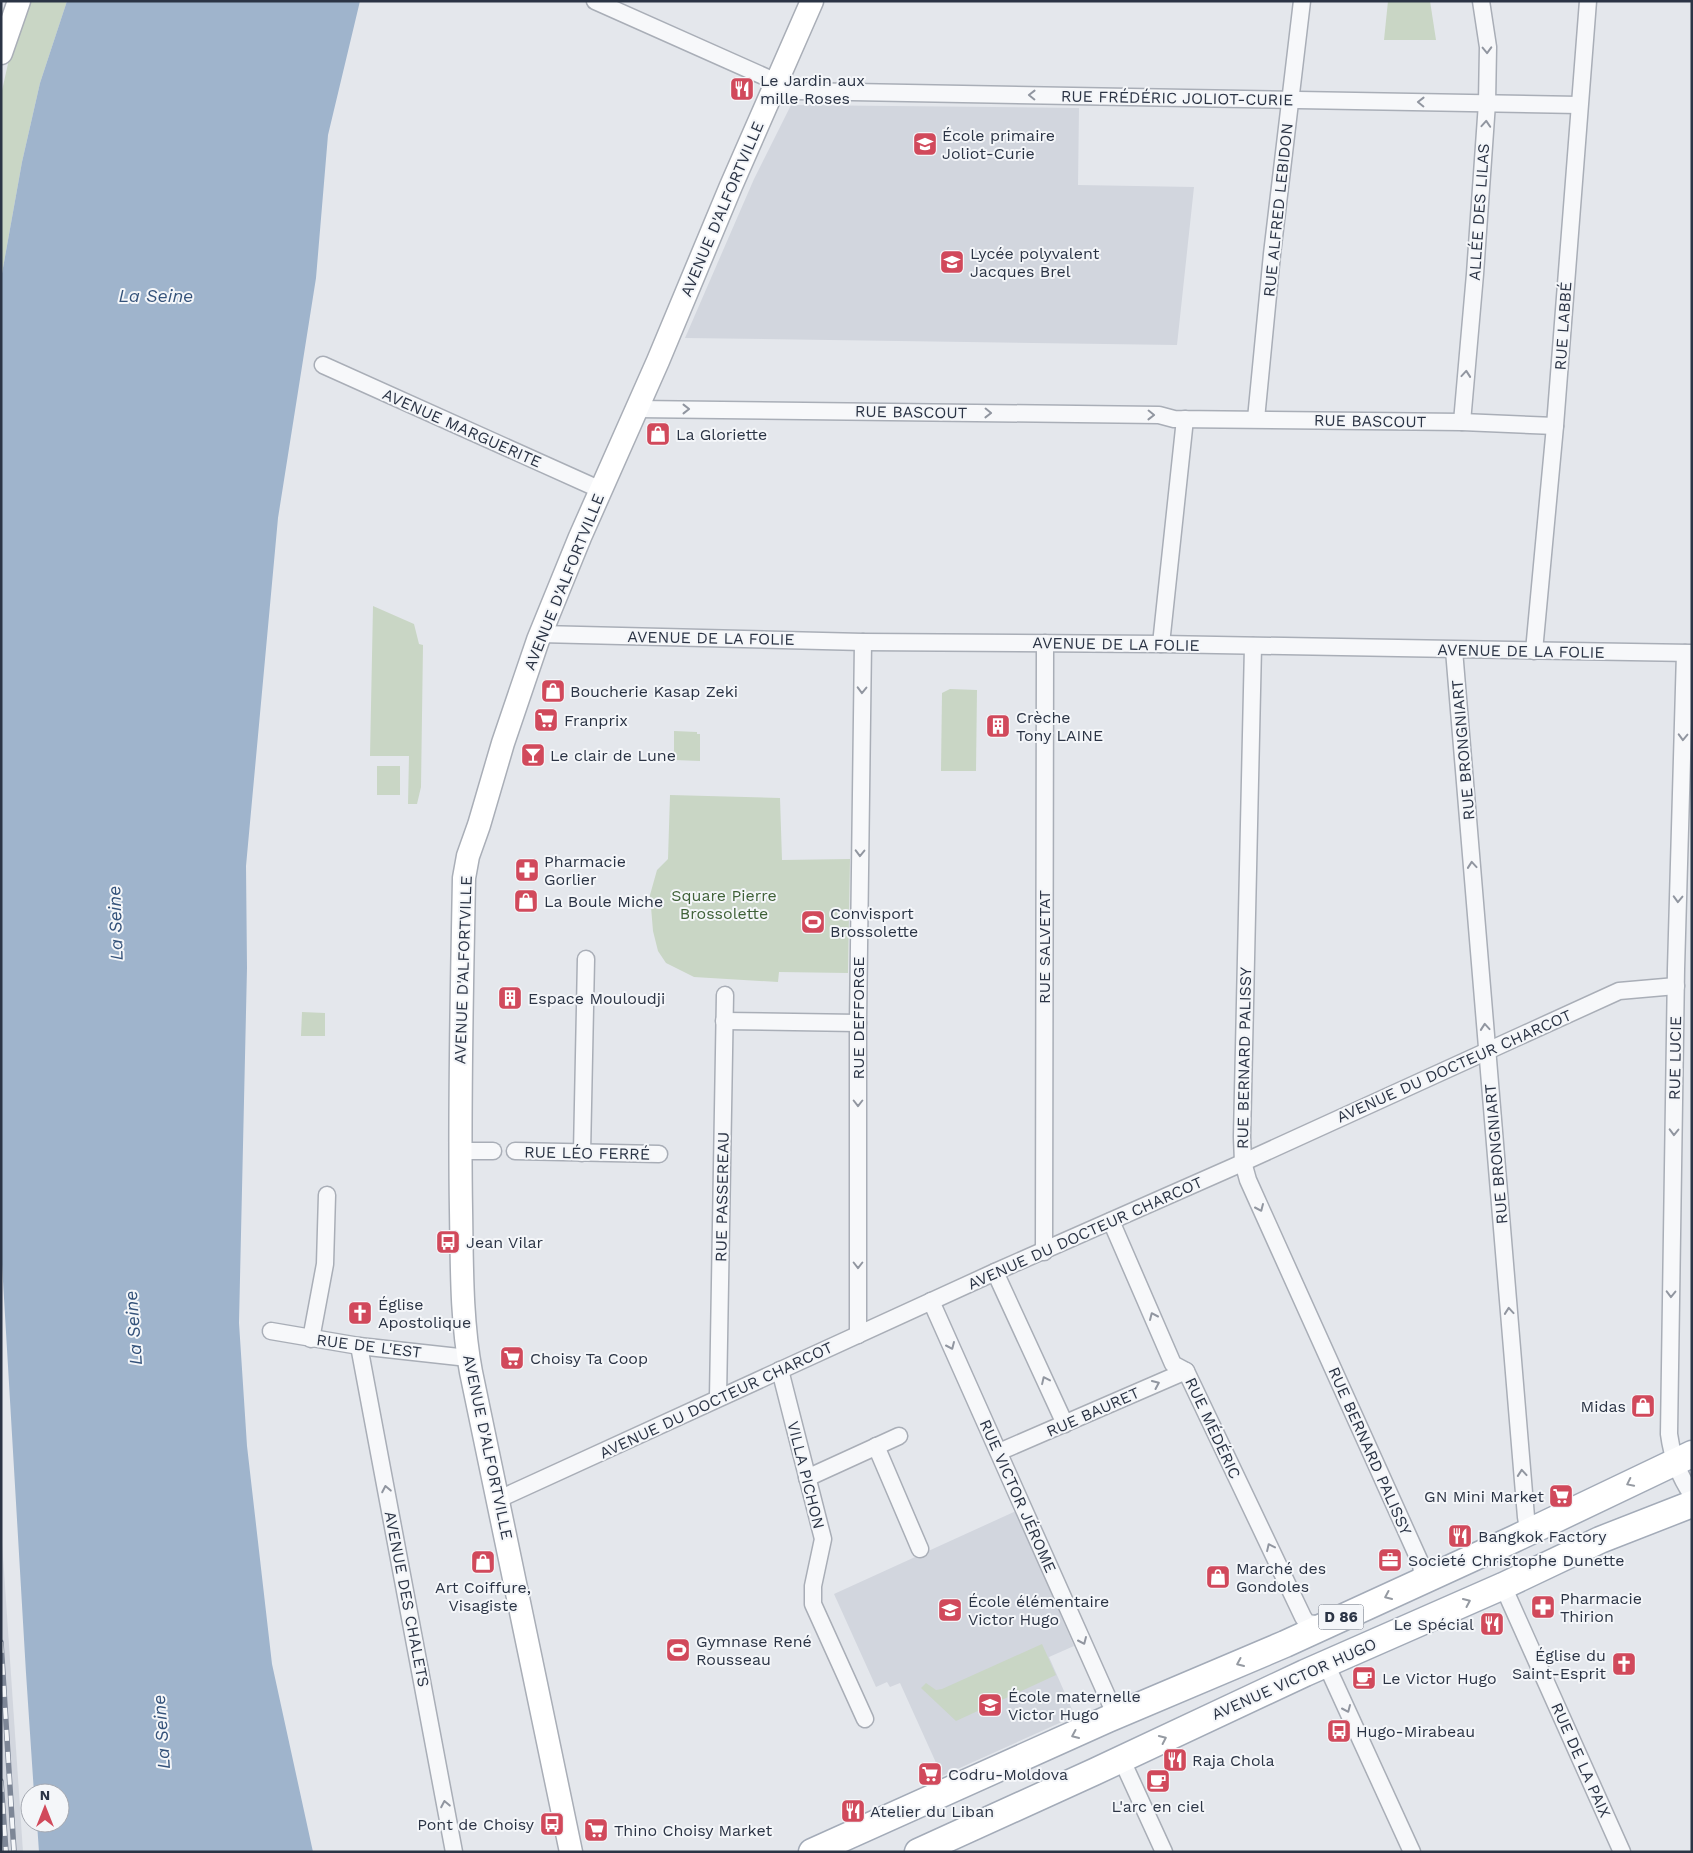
<svg xmlns="http://www.w3.org/2000/svg" width="1693" height="1853" font-family="'Work Sans',sans-serif">
  <style>
    .built { fill: #d2d6de }
    .green { fill: #c9d6c5 }
    .water { fill: #9fb4cc }
    .lines { fill: none; stroke-linecap: round; stroke-linejoin: round }
    .minor-casing { stroke: #a9aeb7; stroke-width: 19 }
    .secondary-casing { stroke: #a9aeb7; stroke-width: 25 }
    .primary-casing { stroke: #a3abb8; stroke-width: 29 }
    .minor { stroke: #f7f8fa; stroke-width: 16 }
    .secondary { stroke: #fff; stroke-width: 22 }
    .primary { stroke: #fff; stroke-width: 26 }
    .rail-casing { stroke: #7d8696; stroke-width: 5.5 }
    .rail { stroke: #f4f6f9; stroke-width: 4; stroke-dasharray: 11; stroke-linecap: butt }
    .oneway { stroke: #9196a0 }
    .oneway2 { stroke: #959aa2 }
    .labels { text-anchor: middle; dominant-baseline: central; stroke-width: 4; stroke-linejoin: round; paint-order: stroke }
    .shield { fill: #f4f6f9; stroke: #676e7b; stroke-width: 1 }
    .shield-label { font-size: 15px; font-weight: bold; fill: #2b3445 }
    .poi-label { font-size: 16px; fill: #2b3445; stroke: #f4f6f9; text-anchor: start }
    .street-label { font-size: 16px; fill: #2b3445; stroke: #f4f6f9 }
    .park-label { font-size: 16px; fill: #3f6138; stroke: #f4f6f9 }
    .water-label { font-size: 18px; font-style: italic; fill: #34527a; stroke: #f4f6f9 }
  </style>
  <rect width="100%" height="100%" fill="#e4e7ec"/>
  <g class="built">
    <polygon points="791,105 1079,108 1078,185 1194,187 1177,345 685,338 754,179"/>
    <polygon points="1016,1511 1074,1646 1049,1657 1075,1716 942,1776 900,1683 890,1687 887,1682 876,1687 834,1594"/>
    <polygon points="1,1529 4,1571 23,1852 1,1852"/>
  </g>
  <g class="green">
    <polygon points="22,1 67,1 40,83 22,162 1,279 1,95"/>
    <polygon points="1388,1 1430,1 1436,40 1384,40"/>
    <polygon points="373,606 414,624 419,644 423,645 421,787 417,804 408,804 409,756 370,756"/>
    <polygon points="950,689 977,690 976,771 941,771 942,693"/>
    <polygon points="674,731 697,732 697,734 700,734 700,761 674,760"/>
    <rect x="377" y="766" width="23" height="29"/>
    <polygon points="670,795 780,798 782,860 850,859 848,973 779,972 778,982 694,977 666,963 658,951 653,931 650,895 657,870 668,859"/>
    <polygon points="302,1012 325,1013 325,1036 301,1036"/>
    <polygon points="1042,1644 1056,1675 956,1721 921,1688 926,1683 936,1690 942,1689"/>
  </g>
  <polygon class="water" points="67,1 360,1 328,135 316,278 278,518 246,866 247,968 239,1323 247,1446 272,1664 313,1852 39,1852 37,1823 60,1823 60,1793 34,1793 26,1673 1,1247 1,279 22,162 40,83"/>
  <g class="lines">
    <defs>
      <g id="minor">
        <polyline points="595,1 797,91 1579,105"/>
        <polyline points="323,365 601,490"/>
        <polyline points="637,409 1159,415 1174,419 1462,422 1555,426"/>
        <polyline points="1256,419 1272,254 1302,1"/>
        <polyline points="1462,422 1475,274 1487,103 1488,47 1481,1"/>
        <polyline points="540,634 863,642 1161,644 1692,653"/>
        <polyline points="1161,644 1185,419"/>
        <polyline points="1253,646 1242,1137 1243,1162 1248,1180 1421,1564 1422,1573 1421,1582"/>
        <polyline points="1454,650 1526,1517 1527,1523 1533,1526 1542,1526"/>
        <polyline points="1534,651 1555,426 1588,1"/>
        <path d="M1685 653 1676 969 1669 1434C1672 1457 1679 1476 1692 1495"/>
        <polyline points="724,1021 858,1023"/>
        <polyline points="459,1151 493,1151"/>
        <polyline points="515,1151 659,1154"/>
        <polyline points="582,1153 586,959"/>
        <polyline points="1111,1221 1173,1364 1186,1371 1303,1617 1307,1623 1324,1625"/>
        <polyline points="1044,1252 1045,643"/>
        <polyline points="995,1272 1065,1424"/>
        <polyline points="931,1301 1111,1705 1112,1713 1108,1719"/>
        <polyline points="271,1331 359,1346 468,1358"/>
        <polyline points="858,1335 858,1023 863,642"/>
        <polyline points="311,1339 325,1264 327,1195"/>
        <polyline points="359,1346 454,1852"/>
        <polyline points="780,1370 823,1539 813,1586 813,1604 865,1719"/>
        <polyline points="718,1398 725,995"/>
        <polyline points="876,1446 920,1549"/>
        <polyline points="999,1452 1186,1371"/>
        <polyline points="807,1478 899,1436"/>
        <polyline points="499,1499 995,1272 1233,1167 1619,991 1676,986"/>
        <polyline points="1503,1586 1622,1852"/>
        <polyline points="1326,1664 1412,1852"/>
        <polyline points="1128,1756 1126,1762 1126,1769 1164,1852"/>
      </g>
      <g id="secondary">
        <polyline points="1,53 19,1"/>
        <path d="M571 1852 471 1372C461 1319 462 1264 461 1210 459 1099 462 988 464 878L468 856 479 825 503 743 538 640 580 537 658 361 731 186 812 1"/>
      </g>
      <g id="primary">
        <polyline points="812,1852 1108,1719 1285,1644 1514,1539 1692,1454"/>
        <polyline points="918,1852 1094,1772 1305,1673 1503,1586 1600,1540 1692,1504"/>
      </g>
    </defs>
    <use href="#minor" class="minor-casing"/>
    <use href="#secondary" class="secondary-casing"/>
    <use href="#primary" class="primary-casing"/>
    <use href="#minor" class="minor"/>
    <use href="#secondary" class="secondary"/>
    <use href="#primary" class="primary"/>
    <defs>
      <g id="rail">
        <polyline points="1,1642 14,1852"/>
        <polyline points="1,1781 6,1852"/>
      </g>
    </defs>
    <use href="#rail" class="rail-casing"/>
    <use href="#rail" class="rail"/>
  </g>
  <defs><path id="oneway-chevron" d="M-2-3.5L2.5 0L-2 3.5" fill="none" stroke-width="1.6" stroke-linecap="round" stroke-linejoin="round" transform="scale(1.25)"/></defs>
  <g class="oneway">
    <use href="#oneway-chevron" transform="translate(1487 50) rotate(88)"/>
    <use href="#oneway-chevron" transform="translate(1032 95) rotate(-179)"/>
    <use href="#oneway-chevron" transform="translate(1421 102) rotate(-179)"/>
    <use href="#oneway-chevron" transform="translate(1486 124) rotate(-86)"/>
    <use href="#oneway-chevron" transform="translate(1466 374) rotate(-85)"/>
    <use href="#oneway-chevron" transform="translate(686 409)"/>
    <use href="#oneway-chevron" transform="translate(988 413) rotate(1)"/>
    <use href="#oneway-chevron" transform="translate(1151 415) rotate(1)"/>
    <use href="#oneway-chevron" transform="translate(862 690) rotate(91)"/>
    <use href="#oneway-chevron" transform="translate(1683 737) rotate(92)"/>
    <use href="#oneway-chevron" transform="translate(860 853) rotate(91)"/>
    <use href="#oneway-chevron" transform="translate(1472 865) rotate(-95)"/>
    <use href="#oneway-chevron" transform="translate(1678 899) rotate(92)"/>
    <use href="#oneway-chevron" transform="translate(1485 1027) rotate(-95)"/>
    <use href="#oneway-chevron" transform="translate(858 1103) rotate(90)"/>
    <use href="#oneway-chevron" transform="translate(1674 1132) rotate(91)"/>
    <use href="#oneway-chevron" transform="translate(1260 1208) rotate(66)"/>
    <use href="#oneway-chevron" transform="translate(858 1265) rotate(90)"/>
    <use href="#oneway-chevron" transform="translate(1671 1294) rotate(91)"/>
    <use href="#oneway-chevron" transform="translate(1509 1311) rotate(-95)"/>
    <use href="#oneway-chevron" transform="translate(1153 1316) rotate(-114)"/>
    <use href="#oneway-chevron" transform="translate(951 1346) rotate(66)"/>
    <use href="#oneway-chevron" transform="translate(1045 1380) rotate(-115)"/>
    <use href="#oneway-chevron" transform="translate(1156 1384) rotate(-24)"/>
    <use href="#oneway-chevron" transform="translate(1522 1473) rotate(-95)"/>
    <use href="#oneway-chevron" transform="translate(386 1489) rotate(-101)"/>
    <use href="#oneway-chevron" transform="translate(1270 1547) rotate(-115)"/>
    <use href="#oneway-chevron" transform="translate(1083 1641) rotate(66)"/>
    <use href="#oneway-chevron" transform="translate(1347 1709) rotate(66)"/>
    <use href="#oneway-chevron" transform="translate(445 1804) rotate(-101)"/>
  </g>
  <g class="oneway2">
    <use href="#oneway-chevron" transform="translate(1630 1483) rotate(154)"/>
    <use href="#oneway-chevron" transform="translate(1388 1596) rotate(156)"/>
    <use href="#oneway-chevron" transform="translate(1467 1602) rotate(-24)"/>
    <use href="#oneway-chevron" transform="translate(1240 1663) rotate(156)"/>
    <use href="#oneway-chevron" transform="translate(1075 1735) rotate(156)"/>
    <use href="#oneway-chevron" transform="translate(1163 1739) rotate(-25)"/>
  </g>
  <defs>
    <symbol id="restaurant-square" viewBox="-11 -11 22 22"><rect x="-9" y="-9" width="18" height="18" rx="4" fill="#d1495b" stroke="#f4f6f9"/><path d="M-5-6h1v4h1v-4h1v4h1v-4h1v5L-1.5 .5V6h-2V.5L-5-1ZM5-6V6H3V1.5H1.5Q1.5-4 5-6Z" fill="#fff"/></symbol>
    <symbol id="school-square" viewBox="-11 -11 22 22"><rect x="-9" y="-9" width="18" height="18" rx="4" fill="#d1495b" stroke="#f4f6f9"/><path d="M0-5L7-2L0 1L-7-2ZM-4 1L0 2.5L4 1V4Q0 6-4 4Z" fill="#fff"/></symbol>
    <symbol id="shop-square" viewBox="-11 -11 22 22"><rect x="-9" y="-9" width="18" height="18" rx="4" fill="#d1495b" stroke="#f4f6f9"/><path d="M-5-2.5h2.3a2.7 3.5 0 0 1 5.4 0H5L5.5 6h-11ZM-1.5-2.5h3a1.5 2.3 0 0 0-3 0Z" fill="#fff"/></symbol>
    <symbol id="supermarket-square" viewBox="-11 -11 22 22"><rect x="-9" y="-9" width="18" height="18" rx="4" fill="#d1495b" stroke="#f4f6f9"/><path d="M-6-5.5h2.5l.6 2H6L4.5 2H-2.5L-4.4-4H-6ZM-1.5 3.2a1.3 1.3 0 1 0 .1 0ZM3 3.2a1.3 1.3 0 1 0 .1 0Z" fill="#fff"/></symbol>
    <symbol id="building-square" viewBox="-11 -11 22 22"><rect x="-9" y="-9" width="18" height="18" rx="4" fill="#d1495b" stroke="#f4f6f9"/><path d="M-4-6H4V6H1V3H-1V6H-4ZM-2.5-4.3h1.7v1.8h-1.7ZM.8-4.3h1.7v1.8H.8ZM-2.5-1h1.7V.8h-1.7ZM.8-1h1.7V.8H.8Z" fill="#fff"/></symbol>
    <symbol id="bar-square" viewBox="-11 -11 22 22"><rect x="-9" y="-9" width="18" height="18" rx="4" fill="#d1495b" stroke="#f4f6f9"/><path d="M-6-5H6L.8 .8V4.5H3.5V6h-7V4.5H-.8V.8Z" fill="#fff"/></symbol>
    <symbol id="pharmacy-square" viewBox="-11 -11 22 22"><rect x="-9" y="-9" width="18" height="18" rx="4" fill="#d1495b" stroke="#f4f6f9"/><path d="M-2-6h4v4h4v4h-4v4h-4v-4h-4v-4h4Z" fill="#fff"/></symbol>
    <symbol id="stadium-square" viewBox="-11 -11 22 22"><rect x="-9" y="-9" width="18" height="18" rx="4" fill="#d1495b" stroke="#f4f6f9"/><path d="M0-5a6.5 5 0 1 0 0 10a6.5 5 0 1 0 0-10ZM-3.5-1.8h7v3.6h-7Z" fill="#fff"/></symbol>
    <symbol id="bus-square" viewBox="-11 -11 22 22"><rect x="-9" y="-9" width="18" height="18" rx="4" fill="#d1495b" stroke="#f4f6f9"/><path d="M-5-6H5V4H4V6H2V4H-2V6H-4V4H-5ZM-3.5-4V0h7V-4ZM-3.5 1.2v1.5H-2V1.2ZM2 1.2v1.5H3.5V1.2Z" fill="#fff"/></symbol>
    <symbol id="church-square" viewBox="-11 -11 22 22"><rect x="-9" y="-9" width="18" height="18" rx="4" fill="#d1495b" stroke="#f4f6f9"/><path d="M-1.2-6h2.4v3.5h3.3v2.4h-3.3V6h-2.4V-.1h-3.3v-2.4h3.3Z" fill="#fff"/></symbol>
    <symbol id="office-square" viewBox="-11 -11 22 22"><rect x="-9" y="-9" width="18" height="18" rx="4" fill="#d1495b" stroke="#f4f6f9"/><path d="M-6-3h4V-5.5h4V-3h4V5H-6ZM-1-4.5V-3h2v-1.5ZM-6 0V1H6V0Z" fill="#fff"/></symbol>
    <symbol id="cafe-square" viewBox="-11 -11 22 22"><rect x="-9" y="-9" width="18" height="18" rx="4" fill="#d1495b" stroke="#f4f6f9"/><path d="M-5.5-4.5H6V0H3Q3 3.5 0 3.5H-2.5Q-5.5 3.5-5.5 0ZM3-3.2v2h1.7v-2ZM-6 4.5H4V6H-6Z" fill="#fff"/></symbol>
  </defs>
  <g fill-rule="evenodd">
    <use href="#restaurant-square" x="728" y="75" width="28" height="28"/>
    <use href="#school-square" x="911" y="130" width="28" height="28"/>
    <use href="#school-square" x="938" y="248" width="28" height="28"/>
    <use href="#shop-square" x="644" y="420" width="28" height="28"/>
    <use href="#shop-square" x="539" y="677" width="28" height="28"/>
    <use href="#supermarket-square" x="532" y="706" width="28" height="28"/>
    <use href="#building-square" x="984" y="712" width="28" height="28"/>
    <use href="#bar-square" x="519" y="741" width="28" height="28"/>
    <use href="#pharmacy-square" x="513" y="856" width="28" height="28"/>
    <use href="#shop-square" x="512" y="887" width="28" height="28"/>
    <use href="#stadium-square" x="799" y="908" width="28" height="28"/>
    <use href="#building-square" x="496" y="984" width="28" height="28"/>
    <use href="#bus-square" x="434" y="1228" width="28" height="28"/>
    <use href="#church-square" x="346" y="1299" width="28" height="28"/>
    <use href="#supermarket-square" x="498" y="1344" width="28" height="28"/>
    <use href="#shop-square" x="1629" y="1392" width="28" height="28"/>
    <use href="#supermarket-square" x="1547" y="1482" width="28" height="28"/>
    <use href="#restaurant-square" x="1446" y="1522" width="28" height="28"/>
    <use href="#office-square" x="1376" y="1546" width="28" height="28"/>
    <use href="#shop-square" x="469" y="1548" width="28" height="28"/>
    <use href="#shop-square" x="1204" y="1563" width="28" height="28"/>
    <use href="#pharmacy-square" x="1529" y="1593" width="28" height="28"/>
    <use href="#school-square" x="936" y="1596" width="28" height="28"/>
    <use href="#restaurant-square" x="1478" y="1610" width="28" height="28"/>
    <use href="#stadium-square" x="664" y="1636" width="28" height="28"/>
    <use href="#church-square" x="1610" y="1650" width="28" height="28"/>
    <use href="#cafe-square" x="1350" y="1664" width="28" height="28"/>
    <use href="#school-square" x="976" y="1691" width="28" height="28"/>
    <use href="#bus-square" x="1325" y="1717" width="28" height="28"/>
    <use href="#restaurant-square" x="1161" y="1746" width="28" height="28"/>
    <use href="#supermarket-square" x="916" y="1760" width="28" height="28"/>
    <use href="#cafe-square" x="1144" y="1767" width="28" height="28"/>
    <use href="#restaurant-square" x="839" y="1797" width="28" height="28"/>
    <use href="#bus-square" x="538" y="1810" width="28" height="28"/>
    <use href="#supermarket-square" x="582" y="1816" width="28" height="28"/>
  </g>
  <g class="labels">
    <rect class="shield" x="1318.5" y="1604.5" width="45" height="25" rx="4"/>
    <g class="shield-label">
      <text x="1341" y="1617">D 86</text>
    </g>
    <g class="poi-label">
      <text x="760" y="80">Le Jardin aux<tspan x="760" dy="18">mille Roses</tspan></text>
      <text x="942" y="135">École primaire<tspan x="942" dy="18">Joliot-Curie</tspan></text>
      <text x="970" y="253">Lycée polyvalent<tspan x="970" dy="18">Jacques Brel</tspan></text>
      <text x="676" y="434">La Gloriette</text>
      <text x="570" y="691">Boucherie Kasap Zeki</text>
      <text x="1016" y="717">Crèche<tspan x="1016" dy="18">Tony LAINE</tspan></text>
      <text x="564" y="720">Franprix</text>
      <text x="550" y="755">Le clair de Lune</text>
      <text x="544" y="861">Pharmacie<tspan x="544" dy="18">Gorlier</tspan></text>
      <text x="544" y="901">La Boule Miche</text>
      <text x="830" y="913">Convisport<tspan x="830" dy="18">Brossolette</tspan></text>
      <text x="528" y="998">Espace Mouloudji</text>
      <text x="466" y="1242">Jean Vilar</text>
      <text x="378" y="1304">Église<tspan x="378" dy="18">Apostolique</tspan></text>
      <text x="530" y="1358">Choisy Ta Coop</text>
      <text x="1626" y="1406" text-anchor="end">Midas</text>
      <text x="1544" y="1496" text-anchor="end">GN Mini Market</text>
      <text x="1478" y="1536">Bangkok Factory</text>
      <text x="1408" y="1560">Societé Christophe Dunette</text>
      <text x="1236" y="1568">Marché des<tspan x="1236" dy="18">Gondoles</tspan></text>
      <text x="483" y="1587" text-anchor="middle">Art Coiffure,<tspan x="483" dy="18">Visagiste</tspan></text>
      <text x="1560" y="1598">Pharmacie<tspan x="1560" dy="18">Thirion</tspan></text>
      <text x="968" y="1601">École élémentaire<tspan x="968" dy="18">Victor Hugo</tspan></text>
      <text x="1474" y="1624" text-anchor="end">Le Spécial</text>
      <text x="696" y="1641">Gymnase René<tspan x="696" dy="18">Rousseau</tspan></text>
      <text x="1606" y="1655" text-anchor="end">Église du<tspan x="1606" dy="18">Saint-Esprit</tspan></text>
      <text x="1382" y="1678">Le Victor Hugo</text>
      <text x="1008" y="1696">École maternelle<tspan x="1008" dy="18">Victor Hugo</tspan></text>
      <text x="1356" y="1731">Hugo-Mirabeau</text>
      <text x="1192" y="1760">Raja Chola</text>
      <text x="948" y="1774">Codru-Moldova</text>
      <text x="1158" y="1806" text-anchor="middle">L'arc en ciel</text>
      <text x="870" y="1811">Atelier du Liban</text>
      <text x="534" y="1824" text-anchor="end">Pont de Choisy</text>
      <text x="614" y="1830">Thino Choisy Market</text>
    </g>
    <g class="street-label">
      <text transform="translate(1177 98) rotate(1)">RUE FRÉDÉRIC JOLIOT-CURIE</text>
      <text transform="translate(722 209) rotate(-67)">AVENUE D'ALFORTVILLE</text>
      <text transform="translate(1278 210) rotate(-84)">RUE ALFRED LEBIDON</text>
      <text transform="translate(1479 212) rotate(-86)">ALLÉE DES LILAS</text>
      <text transform="translate(1563 326) rotate(-86)">RUE LABBÉ</text>
      <text transform="translate(911 412) rotate(1)">RUE BASCOUT</text>
      <text transform="translate(1370 421) rotate(1)">RUE BASCOUT</text>
      <text transform="translate(462 428) rotate(24)">AVENUE MARGUERITE</text>
      <text transform="translate(564 582) rotate(-68)">AVENUE D'ALFORTVILLE</text>
      <text transform="translate(711 638) rotate(1)">AVENUE DE LA FOLIE</text>
      <text transform="translate(1116 644) rotate(1)">AVENUE DE LA FOLIE</text>
      <text transform="translate(1521 651) rotate(1)">AVENUE DE LA FOLIE</text>
      <text transform="translate(1463 750) rotate(-95)">RUE BRONGNIART</text>
      <text transform="translate(1044 947) rotate(-90)">RUE SALVETAT</text>
      <text transform="translate(463 970) rotate(-88)">AVENUE D'ALFORTVILLE</text>
      <text transform="translate(858 1018) rotate(-90)">RUE DEFFORGE</text>
      <text transform="translate(1244 1058) rotate(-89)">RUE BERNARD PALISSY</text>
      <text transform="translate(1675 1058) rotate(-89)">RUE LUCIE</text>
      <text transform="translate(1454 1066) rotate(-24)">AVENUE DU DOCTEUR CHARCOT</text>
      <text transform="translate(587 1153) rotate(1)">RUE LÉO FERRÉ</text>
      <text transform="translate(1496 1154) rotate(-95)">RUE BRONGNIART</text>
      <text transform="translate(722 1197) rotate(-89)">RUE PASSEREAU</text>
      <text transform="translate(1085 1233) rotate(-24)">AVENUE DU DOCTEUR CHARCOT</text>
      <text transform="translate(369 1346) rotate(7)">RUE DE L'EST</text>
      <text transform="translate(716 1400) rotate(-25)">AVENUE DU DOCTEUR CHARCOT</text>
      <text transform="translate(1093 1412) rotate(-24)">RUE BAURET</text>
      <text transform="translate(1213 1428) rotate(65)">RUE MÉDÉRIC</text>
      <text transform="translate(488 1447) rotate(78)">AVENUE D'ALFORTVILLE</text>
      <text transform="translate(1370 1451) rotate(66)">RUE BERNARD PALISSY</text>
      <text transform="translate(806 1475) rotate(76)">VILLA PICHON</text>
      <text transform="translate(1018 1496) rotate(66)">RUE VICTOR JÉROME</text>
      <text transform="translate(407 1599) rotate(79)">AVENUE DES CHALETS</text>
      <text transform="translate(1294 1679) rotate(-24)">AVENUE VICTOR HUGO</text>
      <text transform="translate(1581 1760) rotate(66)">RUE DE LA PAIX</text>
    </g>
    <g class="park-label">
      <text x="724" y="895">Square Pierre<tspan x="724" dy="18">Brossolette</tspan></text>
    </g>
    <g class="water-label">
      <text x="156" y="295">La Seine</text>
      <text transform="translate(115 923) rotate(-92)">La Seine</text>
      <text transform="translate(133 1328) rotate(-94)">La Seine</text>
      <text transform="translate(161 1732) rotate(-94)">La Seine</text>
    </g>
  </g>
  <rect width="1693" height="1853" fill="none" stroke="#2b3445" stroke-width="5"/>
  <g transform="translate(45 1808)"><circle r="24" fill="#f4f6f9" stroke="#a4a8b1"/>
  <path d="M0-4L9 19L0 12L-9 19Z" fill="#d1495b"/>
  <text y="-8" font-size="14" font-weight="bold" text-anchor="middle" fill="#2b3445">N</text>
  </g>
</svg>
